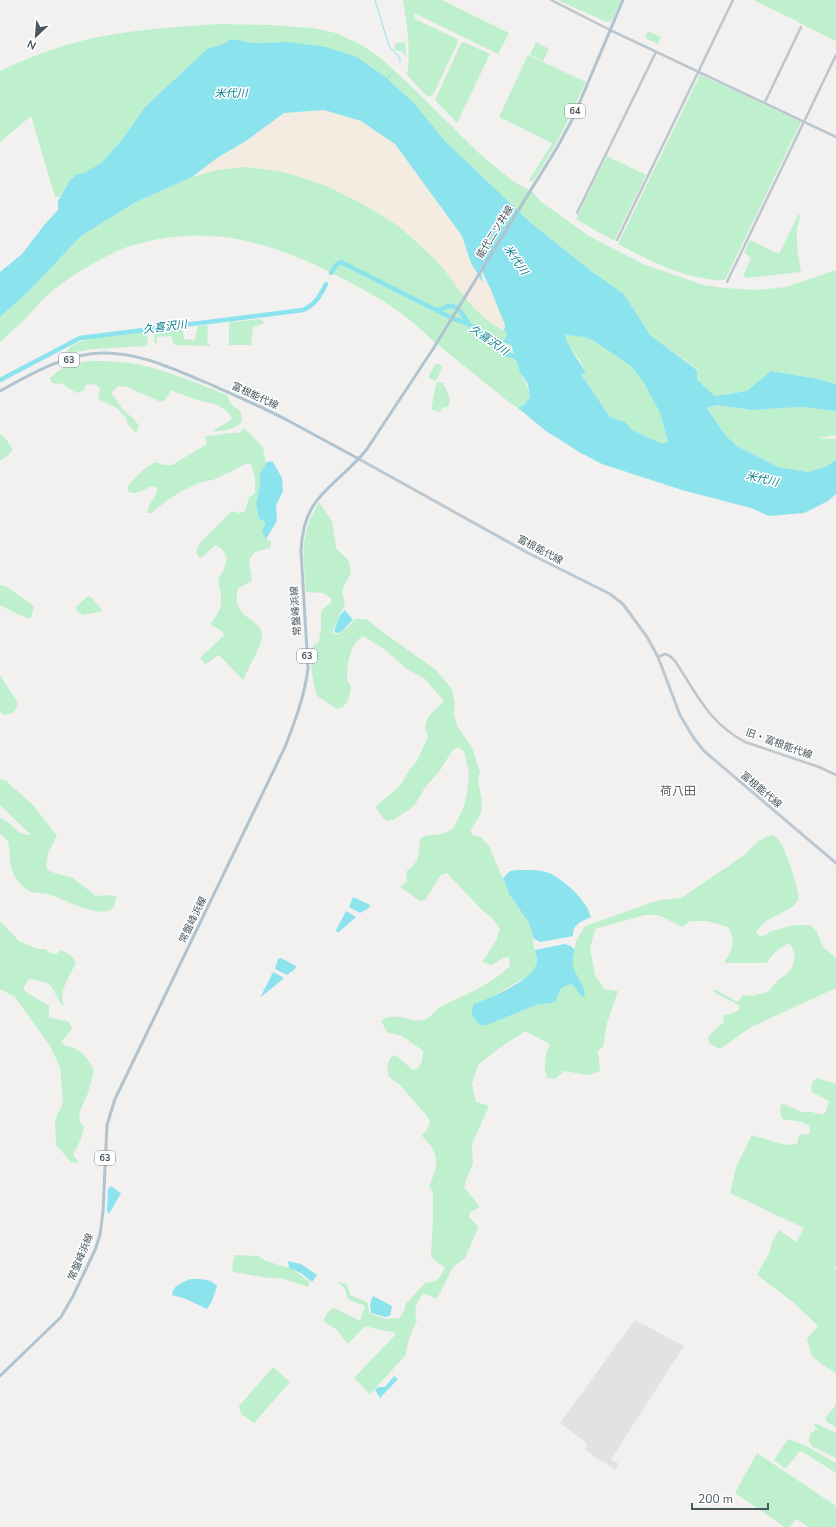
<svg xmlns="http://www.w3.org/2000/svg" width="836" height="1527" font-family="'Nunito Sans','Noto Sans JP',sans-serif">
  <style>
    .education { fill: #e4e1e3 }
    .green { fill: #bff0cd }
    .sand { fill: #f4ece1 }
    .water { fill: #8be3ee; fill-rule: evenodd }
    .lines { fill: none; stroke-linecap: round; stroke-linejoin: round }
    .stream { stroke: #8be3ee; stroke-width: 1 }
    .river { stroke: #8be3ee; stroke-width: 4.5 }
    .tertiary { stroke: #bcc6cd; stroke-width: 2.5 }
    .secondary { stroke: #bcc9d2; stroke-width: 3 }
    .primary { stroke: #b0c3cf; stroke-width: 3 }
    .labels { text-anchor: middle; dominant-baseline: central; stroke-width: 3; stroke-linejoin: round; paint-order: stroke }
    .shield { fill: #fff; stroke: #7f898e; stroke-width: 1 }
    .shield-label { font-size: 9px; font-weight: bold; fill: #48565e }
    .street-label { font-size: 10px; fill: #48565e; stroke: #fff }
    .water-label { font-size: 11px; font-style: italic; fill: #0b808f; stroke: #fff }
    .quarter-label { font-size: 12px; fill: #5d6165; stroke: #fff }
  </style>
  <rect width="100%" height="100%" fill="#f3f0f0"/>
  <polygon class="education" points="635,1320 684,1346 611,1459 619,1464 615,1470 585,1450 587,1445 585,1442 560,1423"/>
  <g class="green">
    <path d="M403 0H442L509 33 498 54 414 13 415 19 457 39 458 42 434 93 431 96H427L407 75C411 49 407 26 403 0Z"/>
    <polygon points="557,0 621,0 612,21 607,22"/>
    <polygon points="753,0 836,0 836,41 797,22 797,21"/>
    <path d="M217 24 270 25 312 28 336 33 360 44 379 57 406 81 482 156 514 182 533 192 540 201 589 236 643 264 703 285 724 288 758 290 786 287 836 270V384L818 379 771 371 747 391 715 396 696 380 697 369 650 335 624 294 590 270 531 223 445 141 413 102 384 76 288 42 254 43 231 39 223 44 207 49 145 107 122 140 101 163 84 173 77 174 70 180 60 197H55L31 116 0 142V71C17 63 36 55 54 49 106 31 163 28 217 24Z"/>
    <polygon points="648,31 661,37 658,44 645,38"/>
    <polygon points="405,42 405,43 406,57 403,52 394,50 396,43"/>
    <polygon points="464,42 490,54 457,123 435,100 461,43"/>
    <polygon points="536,42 549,49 543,61 530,55"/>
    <polygon points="528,55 586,82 558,140 533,182 529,180 552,143 499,117"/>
    <path d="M699 74 801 122 725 280C688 281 650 261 618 244L699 77Z"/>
    <polygon points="607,156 646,175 614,241 576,219"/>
    <path d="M244 167 282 171 327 186 365 205 399 226 434 258 447 272 459 290 492 324 504 330C510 343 514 358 520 371 524 381 529 387 530 397L525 404 518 408 510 403 432 340C407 314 377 296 345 280 282 246 218 224 145 242 134 245 121 248 111 254 90 264 70 277 52 291 42 299 34 310 25 319 17 327 8 334 0 342V317L31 289 81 236 136 202 192 177 216 170Z"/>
    <path d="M798 215H800C800 220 798 224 797 228 796 243 798 258 801 272L747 278 743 276 751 258 744 253 750 240 779 254Z"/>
    <polygon points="260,319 264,322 263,324 253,327 251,345 229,345 229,324 230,322"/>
    <polygon points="206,325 208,327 207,342 211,346 175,345 173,343 172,337 171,336 157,337 157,343 155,344 154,335 155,333 182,330 183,331 184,339 195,340 197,328 199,326"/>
    <path d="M139 333H144L148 336 147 346 94 349 69 353 67 351C77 335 121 335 139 333Z"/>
    <polygon points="565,335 584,337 594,341 631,366 644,383 660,413 668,442 661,443 645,436 632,430 625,422 610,417 581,374 586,373 580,360 569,348"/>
    <path d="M91 361C107 361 123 361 140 365 170 371 198 384 227 395L231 404 241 412 242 421C236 430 222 432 212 431L228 422 232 418C225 405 211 403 197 400 188 397 179 393 171 390L165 400 161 402 127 387 118 386 111 393 124 411 134 419 139 426 136 433 129 426 126 418 117 408 98 399 100 389 96 384 86 385 83 391 76 393 63 384 52 383 50 378C64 365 72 364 91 361Z"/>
    <polygon points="435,364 439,364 442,368 436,381 435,381 429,378 429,376"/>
    <path d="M439 382 443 383C447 391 452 398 448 407L442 408 440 412 432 410V405L436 383Z"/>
    <polygon points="717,405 751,410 802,407 836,411 836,435 818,438 836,439 836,460 825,467 808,472 778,467 737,446 725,435 707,408"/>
    <path d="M244 428 264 448 263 450 266 463 260 474V485L256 504 259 519 265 522V538L271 542 270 548 255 552 249 559C249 567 252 573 252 581L238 588C230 621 263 616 262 637 261 646 247 671 243 680L220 656H217L206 664 203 662 200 658 224 635 222 631 210 624C225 606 222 601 218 579L223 572 227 558 222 549 215 545C210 549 206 556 199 558L196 552 200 543 232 511 239 513 245 511 249 497 255 493V478L251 464H246L213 480 201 482 180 492 169 499 151 513H147C148 503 157 498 157 488L153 486C145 488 135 497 128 491V486C136 477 144 467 156 462L163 465H172L207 444 205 436C216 436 229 432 239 433Z"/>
    <polygon points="0,434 6,439 13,450 6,457 0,461"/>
    <path d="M319 502 332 521 336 548 349 561 351 572 344 586 342 592 345 603 332 633 336 635 346 629 356 619H366L384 633 436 670 452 689 455 704 454 714 457 725 472 748 480 772 478 780 482 801 481 813 471 830 472 835 481 837 489 846 509 894 529 923 537 960 536 966 531 974 490 998 480 1025H487L536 1005 552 1003 556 1001 558 993 565 985 573 984 582 997 584 991 573 971 571 957 575 947 576 941 585 926 659 900 681 898 746 854C753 845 761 838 772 835 773 835 776 837 777 838 786 848 798 886 799 899 790 915 765 914 756 933L761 937 772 931 794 925H809L816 930 823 947 836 958V988L751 1027 720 1049 710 1044 708 1038 713 1031 724 1022 723 1016 738 1011 740 1007 737 1004 713 992 714 989 738 1002 743 995 752 996 768 992 777 981 787 974 792 968 795 956 790 943C780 948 773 952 767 963H724C732 949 737 943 728 927L707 921H690L683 927 658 915H645L595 929 590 948 595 975 604 989 618 991 607 1023 603 1047 598 1051 600 1071 589 1075 564 1071 555 1079 547 1078C543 1065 545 1056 550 1044L525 1031 498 1049 478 1065 472 1084 476 1102 489 1106 472 1144 473 1164 467 1177 464 1187 480 1207 470 1212 469 1217 476 1224 478 1228 465 1258 453 1267 437 1299 423 1293C417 1303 413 1309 417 1321 411 1332 407 1343 406 1355L370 1394 354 1378 395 1335 394 1332 380 1330 365 1326 348 1344 336 1329 324 1322C324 1317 328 1310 334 1308L360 1321 365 1306C356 1301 345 1303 346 1290L338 1282 347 1284 350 1295 367 1302 370 1314 386 1319 394 1318 399 1319 405 1309V1305L426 1282C436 1284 441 1276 445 1268L431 1257 433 1220V1193L429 1186C439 1165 440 1153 422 1136L428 1128 430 1122 427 1116 400 1085 389 1077C387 1067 386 1063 393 1055L398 1057 413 1070 418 1068 422 1061 423 1051 402 1036 387 1032 381 1021C395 1009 411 1025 426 1019 431 1017 435 1010 440 1007 464 995 491 985 510 966L509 957 503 958 492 965 482 962 496 941 500 929 492 918 482 910 447 873 441 875 425 900 420 901 400 887 407 881 406 872C420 860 419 857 420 839L425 836 441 834 453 829 464 806 467 793 469 772 464 751 458 747 452 751 439 772 426 786 414 806 395 819 387 821 384 819 375 807 400 786 410 769 417 761 428 737C420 719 433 713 444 701L425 679 407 669 384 649 363 636C348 646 348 664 347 680L351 686C350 696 348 707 337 709L317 696C313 680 308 662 313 646L319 642C319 638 321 633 321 629 322 615 317 611 331 603V598L323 593 306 592C303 554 299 536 319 502Z"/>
    <polygon points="0,585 7,587 31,604 34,608 30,619 15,613 0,605"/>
    <polygon points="88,596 91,597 103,611 83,615 77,612 76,607"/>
    <path d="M0 675 18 703C15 712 12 716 2 714L0 711Z"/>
    <path d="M0 779 6 781 33 805 57 836 48 853 46 866 49 871 52 872 73 878 96 896 109 895 117 897C116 899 115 903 114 906 104 922 66 900 54 896 37 890 32 898 18 881 8 868 11 856 8 841L0 834V818C12 821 15 835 31 835L0 805Z"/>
    <path d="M0 921 19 941 38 949H45L50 953 56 954 61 950 72 956 76 963C69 977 58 991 64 1007 58 1001 55 991 51 986 46 981 35 980 28 979L23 990 49 1006V1017C56 1020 62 1019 69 1022L72 1028C69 1034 65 1037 61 1042 65 1046 71 1047 76 1049 85 1054 90 1062 94 1071L88 1093 80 1111 79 1120 84 1127 81 1139 73 1155 79 1162 72 1163 56 1145 55 1120 63 1103 60 1067 50 1046 15 997 0 989Z"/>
    <path d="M817 1078 836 1084V1267L833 1268 836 1270V1373C829 1369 820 1364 814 1358 809 1353 810 1346 807 1340L809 1336 818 1326 794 1303 757 1275 770 1251 772 1242 779 1230 796 1242 804 1228 730 1193 736 1167 752 1135 785 1145 797 1144 799 1135 809 1134 810 1131 809 1126 802 1122 782 1119 780 1112 781 1105 784 1104 802 1112H812L822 1115 826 1112 829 1101 812 1092C810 1086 812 1082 817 1078Z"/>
    <polygon points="235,1255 258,1256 266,1261 292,1269 310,1282 308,1287 281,1278 268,1278 233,1272 232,1268 234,1256"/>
    <polygon points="273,1367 290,1382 254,1423 241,1414 239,1406"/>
    <polygon points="836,1405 836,1427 827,1422 825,1418"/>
    <polygon points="815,1423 836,1433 836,1458 813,1447 809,1442 810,1434 815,1430 819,1429 814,1426"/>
    <polygon points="788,1439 806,1446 836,1463 836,1473 803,1452 800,1451 787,1467 784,1468 774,1460"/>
    <polygon points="757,1453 836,1506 836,1527 808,1527 796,1519 790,1527 785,1527 735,1493"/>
  </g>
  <path class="sand" d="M324 110 361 121 395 144 462 236 471 263 483 281 479 265 491 290 505 325 504 330C471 315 459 285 435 259 390 210 312 170 245 167 227 166 209 172 192 177L217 158 246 141 284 113Z"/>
  <g class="water">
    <path d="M231 39 254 43 288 42 326 47 357 57 384 76 413 102 445 141 531 223 590 270 624 294 650 335 697 370V380L715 396 747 391 771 371 818 379 836 384V411L802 407 751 410 717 405 707 408 725 435 737 446 778 467 808 472 825 467 836 460V494L828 501 804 513 769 516 751 508 682 490 602 464 579 452 546 431 518 408 525 404 530 397 528 384 520 372 511 345 503 342 507 335 504 330 505 325 491 290 480 267 483 283 471 263 462 236 395 144 361 121 324 110 284 113 246 141 217 158 192 177 136 202 81 236 31 289 0 317V272L22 254 45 224 58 210V201L70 180 77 174 84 173 101 163 122 140 145 107 207 49 223 44ZM565 335 584 337 594 341 631 366 644 383 660 413 668 442 661 443 645 436 632 430 625 422 610 417 581 374 586 373C579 360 569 350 565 335Z"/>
    <polygon points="269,461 273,462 282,478 283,491 276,505 277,521 266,539 262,531 265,525 265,522 259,519 256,504 260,485 260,474 266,463"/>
    <path d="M345 610 353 620C347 625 343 633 336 633L334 632C337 623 338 616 345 610Z"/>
    <path d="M518 870C528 870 539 869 549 873 561 878 580 895 586 906 589 909 589 914 591 917 580 922 573 924 573 936L540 942 533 938 529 923 509 894 503 878 510 871Z"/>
    <polygon points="353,897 370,905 369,908 360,913 349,907"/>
    <polygon points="346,911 356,917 339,932 337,932 336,930"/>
    <path d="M564 944 571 946 575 950C566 970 584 978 585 996L582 997 572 984C561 986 559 991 556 1001L552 1003 536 1005 487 1025H480C473 1017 469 1015 474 1004 490 998 531 981 536 965 538 959 536 955 535 950Z"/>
    <polygon points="281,958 296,966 295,969 287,975 275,969 278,959"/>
    <polygon points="273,972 284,978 260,998"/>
    <polygon points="111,1186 121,1193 109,1214 107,1211 108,1189"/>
    <polygon points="288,1261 301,1264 317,1275 312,1282 301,1273 289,1268"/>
    <path d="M190 1279C199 1279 210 1278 217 1286L212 1301 207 1309 186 1299 172 1295C173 1285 182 1283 190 1279Z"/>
    <polygon points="373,1296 392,1306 390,1316 385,1317 371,1313 370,1304"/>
    <polygon points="394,1376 398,1379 380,1398 375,1390 378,1387 385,1387"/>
  </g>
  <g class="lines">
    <g class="stream">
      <polyline points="375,0 389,46 400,58 400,63"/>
      <polyline points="387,79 393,72"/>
    </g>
    <g class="river">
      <polyline points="331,273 337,264 341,262 454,319 469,324 507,354 519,358"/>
      <path d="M437 310C443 310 445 306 450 306 459 306 464 317 469 324"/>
      <path d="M0 380 80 338 303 310C316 304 320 296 326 284"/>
    </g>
    <g class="tertiary">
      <polyline points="551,0 610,30 836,137"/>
      <polyline points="765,102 801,27"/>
      <polyline points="577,213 656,52"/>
      <polyline points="617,240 733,0"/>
      <polyline points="727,282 836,55"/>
      <path d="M658 657 665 654 670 656 675 661C697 694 708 722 745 742L819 767 836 775"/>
    </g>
    <polyline class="secondary" points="359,459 528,553 610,594 623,604 647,637 658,657 680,715 693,737 704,751 836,863"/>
    <g class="primary">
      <path d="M0 391C31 374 65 354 101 353 139 352 171 368 205 382 232 394 260 406 287 420 311 433 335 446 359 459"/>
      <path d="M0 1376 61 1317 73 1296 95 1250 100 1235 103 1211 107 1125 115 1099 285 747C295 721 305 695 308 668L301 551C303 493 336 488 367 449L433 349 558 146 573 118 623 0"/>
    </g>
  </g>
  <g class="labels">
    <g class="shield">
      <rect x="565" y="104" width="20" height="14" rx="3"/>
      <rect x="59" y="353" width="20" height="14" rx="3"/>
      <rect x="297" y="649" width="20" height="14" rx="3"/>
      <rect x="95" y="1151" width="20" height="14" rx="3"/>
    </g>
    <g class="shield-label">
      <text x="575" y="111">64</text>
      <text x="69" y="360">63</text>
      <text x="307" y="656">63</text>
      <text x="105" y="1158">63</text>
    </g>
    <g class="street-label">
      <text transform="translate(495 232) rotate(-58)">能代二ツ井線</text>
      <text transform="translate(255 396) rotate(25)">富根能代線</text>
      <text transform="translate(540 550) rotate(28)">富根能代線</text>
      <text transform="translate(296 611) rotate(-94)">常盤峰浜線</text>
      <text transform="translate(779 744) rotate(20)">旧・富根能代線</text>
      <text transform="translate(761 790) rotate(40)">富根能代線</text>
      <text transform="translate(193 920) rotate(-64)">常盤峰浜線</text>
      <text transform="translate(81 1257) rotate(-67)">常盤峰浜線</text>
    </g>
    <g class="water-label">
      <text x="231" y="93">米代川</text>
      <text transform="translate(516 260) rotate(56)">米代川</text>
      <text transform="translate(165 327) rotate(-7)">久喜沢川</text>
      <text transform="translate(489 340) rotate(35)">久喜沢川</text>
      <text transform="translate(762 479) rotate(13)">米代川</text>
    </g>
    <g class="quarter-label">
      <text x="678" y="791">荷八田</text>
    </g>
  </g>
  <g transform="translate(36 36) rotate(206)" stroke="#ffffff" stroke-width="3" paint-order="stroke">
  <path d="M0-3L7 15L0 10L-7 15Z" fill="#48565e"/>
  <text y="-6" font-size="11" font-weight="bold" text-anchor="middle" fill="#48565e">N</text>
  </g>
  <path d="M692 1503v6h76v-6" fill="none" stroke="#48565e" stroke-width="2"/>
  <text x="698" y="1503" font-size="12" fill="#48565e" stroke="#ffffff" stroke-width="3" paint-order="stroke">200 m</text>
</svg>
